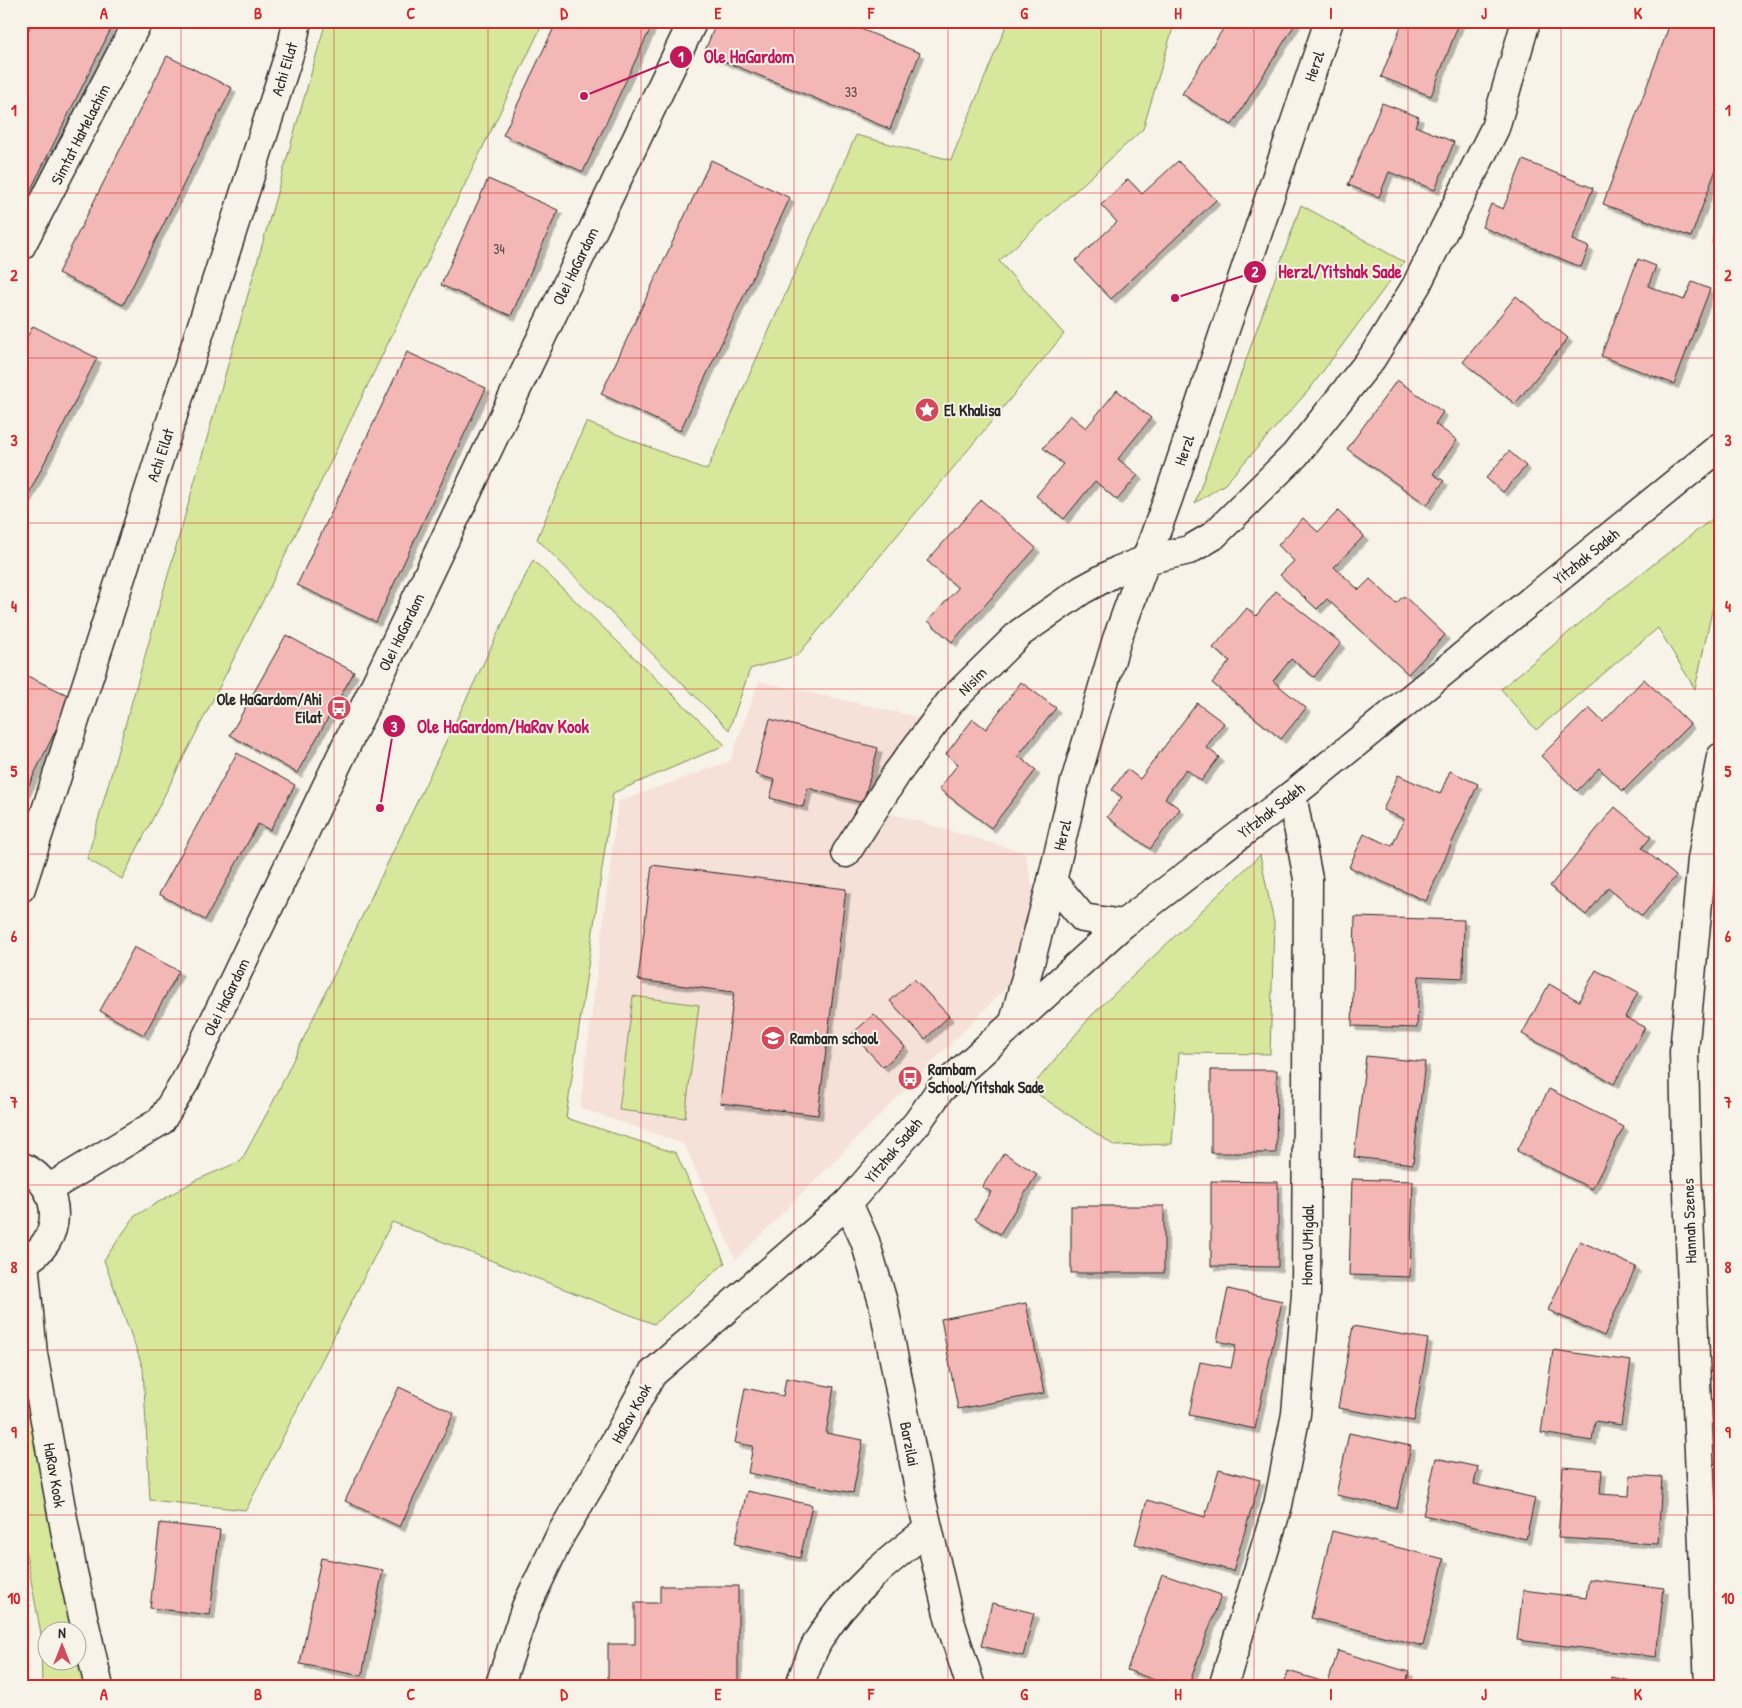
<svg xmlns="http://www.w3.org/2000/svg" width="1742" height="1708" font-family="'Patrick Hand',sans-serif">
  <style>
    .built { fill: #f6e1d9 }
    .green { fill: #d7e79b; stroke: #818963; fill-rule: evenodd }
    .building { fill: #f3b7b5; stroke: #2b2b2b; filter: url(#shadow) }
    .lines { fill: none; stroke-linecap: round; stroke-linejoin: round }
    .street-casing { stroke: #2b2b2b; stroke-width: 31 }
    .secondary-casing { stroke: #2b2b2b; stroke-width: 31 }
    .street { stroke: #f7f3e8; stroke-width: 28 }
    .secondary { stroke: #f7f3e8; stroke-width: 28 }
    .grid { fill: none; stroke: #d62828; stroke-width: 1; stroke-opacity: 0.55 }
    .labels { text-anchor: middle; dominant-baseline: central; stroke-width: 4; stroke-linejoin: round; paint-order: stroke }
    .number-label { font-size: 14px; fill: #5d4e4e }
    .street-label { font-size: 16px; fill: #2b2b2b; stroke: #f7f3e8 }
    .poi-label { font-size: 16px; font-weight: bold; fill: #2b2b2b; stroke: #f7f3e8; text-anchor: start }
    .leader { fill: none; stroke: #c2185b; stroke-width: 2 }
    .callout-dot { fill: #c2185b; stroke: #f7f3e8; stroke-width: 2 }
    .mark-label { font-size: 15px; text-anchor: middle; font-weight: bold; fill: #fff }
    .callout-label { font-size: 18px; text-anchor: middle; font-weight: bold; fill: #c2185b; stroke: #f7f3e8; stroke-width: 4; stroke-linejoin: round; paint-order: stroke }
    .neatline { fill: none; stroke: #d62828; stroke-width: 2 }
    .grid-label { font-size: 16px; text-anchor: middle; font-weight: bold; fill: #d62828 }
  </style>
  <defs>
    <filter id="shadow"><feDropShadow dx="4.5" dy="4.5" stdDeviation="0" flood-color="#0004"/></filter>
  </defs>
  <rect width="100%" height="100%" fill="#f7f3e8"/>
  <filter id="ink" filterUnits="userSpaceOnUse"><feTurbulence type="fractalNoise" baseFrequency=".02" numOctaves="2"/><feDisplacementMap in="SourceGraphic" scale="10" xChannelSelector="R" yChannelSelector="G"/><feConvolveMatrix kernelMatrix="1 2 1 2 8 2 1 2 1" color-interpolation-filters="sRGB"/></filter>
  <g filter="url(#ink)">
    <g class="built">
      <polygon points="759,681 922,718 866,806 1025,853 1040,919 1027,967 736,1260 684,1144 580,1108 618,802 730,761"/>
      <polygon points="21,1588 29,1620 28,1687 21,1687"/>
    </g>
    <g class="green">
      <polygon points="326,21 544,21 270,587 122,879 87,859"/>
      <polygon points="1008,21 1175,21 1143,129 999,261 1064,334 798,655 750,669 729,730 537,539 586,422 707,470 856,135 951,160"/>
      <polygon points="1721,195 1721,253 1712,243"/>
      <polygon points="1301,205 1404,262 1309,390 1225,484 1195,503"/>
      <polygon points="1721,512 1721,569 1695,689 1658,628 1536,730 1501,689 1611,597"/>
      <polygon points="533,560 725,745 613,793 566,1118 676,1153 725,1263 654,1324 392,1222 246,1510 150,1500 143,1368 104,1260 135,1216 194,1181 241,1161 272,1104"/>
      <polygon points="1260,855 1274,923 1270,1054 1179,1053 1172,1144 1115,1146 1030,1089 1091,1016"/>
      <polygon points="633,996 699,1005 685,1118 619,1110"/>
      <path d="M21 1382 44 1403 88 1687H42L41 1634 21 1527ZM48 1630H78V1660H48Z"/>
    </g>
    <g class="building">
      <polygon points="33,21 114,23 21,209 21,45"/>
      <polygon points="557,21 654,21 583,172 503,135"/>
      <polygon points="717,21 841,21 920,53 890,129 704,53"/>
      <polygon points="1228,21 1297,21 1232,125 1182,94"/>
      <polygon points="1403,21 1460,21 1431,96 1381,77"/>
      <polygon points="1671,21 1721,21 1721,156 1691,237 1603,204"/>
      <polygon points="167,56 232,88 123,305 58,273"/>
      <polygon points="1382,103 1419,117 1415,126 1454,142 1435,190 1389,172 1379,197 1348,185"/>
      <polygon points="711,160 790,198 680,431 601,394"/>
      <polygon points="1523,160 1593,188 1572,240 1589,247 1581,267 1482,227 1491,204 1503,209"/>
      <polygon points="1178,161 1216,200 1111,299 1075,261 1117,222 1101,205 1128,179 1142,194"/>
      <polygon points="488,179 558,210 511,316 441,285"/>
      <polygon points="1638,259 1656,266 1648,286 1684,300 1692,282 1710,289 1674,384 1601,356"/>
      <polygon points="1516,296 1568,338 1515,404 1463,362"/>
      <polygon points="33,326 97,358 21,509 21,348"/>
      <polygon points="407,352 486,388 376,622 297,585"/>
      <polygon points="1397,380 1443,412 1435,424 1457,440 1433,474 1444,481 1427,505 1347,449"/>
      <polygon points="1117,390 1151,418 1118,459 1138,475 1117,500 1095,481 1064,519 1036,496 1063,464 1043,448 1070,415 1086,428"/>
      <polygon points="1509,451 1526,466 1503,492 1486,478"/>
      <polygon points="981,500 1036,548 952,642 928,621 958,588 927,561"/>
      <polygon points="1338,511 1364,536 1334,567 1359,590 1370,579 1396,603 1404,596 1445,635 1408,674 1327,599 1317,609 1280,575 1294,561 1278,545 1303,518 1318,532"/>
      <polygon points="1276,591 1341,643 1314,677 1291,659 1273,681 1306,708 1281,739 1212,683 1230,661 1213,648 1247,608 1256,616"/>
      <polygon points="286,635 354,672 297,773 230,735"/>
      <polygon points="21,673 72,697 21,801"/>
      <polygon points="1644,679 1690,724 1623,791 1599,768 1577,791 1541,756 1589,708 1603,722"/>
      <polygon points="1021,682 1056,708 1018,756 1036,770 991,828 939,789 958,764 946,754 973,719 986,729"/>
      <polygon points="1197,703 1224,723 1206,747 1219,757 1201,781 1186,769 1165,798 1180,809 1150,849 1107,817 1122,797 1112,790 1127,769 1140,779"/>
      <polygon points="770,719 878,748 863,803 808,788 803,807 770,798 775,780 755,774"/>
      <polygon points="237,753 295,785 270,830 258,824 205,920 159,894"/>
      <polygon points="1450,771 1478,784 1426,901 1349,867 1364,834 1392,846 1404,819 1383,810 1398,775 1440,794"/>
      <polygon points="1615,807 1651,837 1642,848 1676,876 1642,916 1608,888 1586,915 1550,886"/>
      <polygon points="652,865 846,889 818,1115 720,1103 734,992 638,980"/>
      <polygon points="1355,917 1464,920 1463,978 1419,976 1417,1028 1352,1026"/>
      <polygon points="134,947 179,971 144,1035 100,1011"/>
      <polygon points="1596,970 1638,992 1625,1017 1645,1027 1614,1084 1522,1034 1549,984 1579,1001"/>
      <polygon points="914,979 949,1016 925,1039 890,1001"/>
      <polygon points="874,1014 905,1047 883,1067 852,1034"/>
      <polygon points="1366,1056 1425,1062 1413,1164 1354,1157"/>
      <polygon points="1211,1070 1277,1070 1276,1153 1211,1153"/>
      <polygon points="1549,1089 1624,1127 1592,1189 1517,1151"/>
      <polygon points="1004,1153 1037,1174 1000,1234 975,1219 991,1192 982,1187"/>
      <polygon points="1352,1179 1413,1181 1410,1277 1349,1275"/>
      <polygon points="1211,1181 1278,1182 1278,1267 1211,1266"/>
      <rect x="1071" y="1206" width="93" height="67"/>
      <polygon points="1580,1241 1636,1267 1604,1336 1548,1310"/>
      <polygon points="1228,1289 1282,1301 1255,1429 1189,1415 1200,1362 1231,1368 1236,1345 1217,1341"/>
      <polygon points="1026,1303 1044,1393 958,1409 941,1319"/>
      <polygon points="1353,1326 1428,1339 1414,1421 1338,1408"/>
      <polygon points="1553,1350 1631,1361 1621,1425 1595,1421 1592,1441 1541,1433"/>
      <polygon points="786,1378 834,1387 826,1433 863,1440 853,1493 748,1473 753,1446 735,1443 745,1388 783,1396"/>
      <polygon points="399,1387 454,1413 400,1527 345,1501"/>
      <polygon points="1349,1433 1411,1446 1397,1508 1336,1495"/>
      <polygon points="1436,1458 1478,1467 1474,1484 1535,1498 1526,1539 1423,1515"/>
      <polygon points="1563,1467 1602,1470 1600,1494 1629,1496 1630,1475 1662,1477 1658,1544 1558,1538"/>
      <polygon points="1219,1469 1260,1480 1233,1571 1135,1544 1147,1500 1205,1517"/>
      <polygon points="747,1491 812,1505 800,1558 735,1544"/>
      <polygon points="160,1523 220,1530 210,1615 150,1608"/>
      <polygon points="1332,1531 1444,1559 1423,1646 1311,1618"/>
      <polygon points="321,1558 383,1570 362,1676 300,1664"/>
      <polygon points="1162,1574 1221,1595 1188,1687 1174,1687 1127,1670"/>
      <polygon points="1589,1579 1664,1588 1656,1657 1517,1640 1523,1590 1586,1598"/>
      <polygon points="660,1586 738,1586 738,1687 608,1687 608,1644 635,1644 635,1603 660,1603"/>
      <polygon points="992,1603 1034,1613 1023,1656 981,1646"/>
      <polygon points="1338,1651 1409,1672 1405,1687 1283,1687 1288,1671 1328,1683"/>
      <polygon points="1611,1677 1651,1685 1651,1687 1609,1687"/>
    </g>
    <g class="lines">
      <defs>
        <g id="street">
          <polyline points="21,246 138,21"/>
          <polyline points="846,853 897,773 950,702 1020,633 1082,590 1119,570 1146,560 1189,550 1213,536 1295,455 1372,358 1416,286 1495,128 1526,21"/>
          <polyline points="21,888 293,42 297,21"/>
          <polyline points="1123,924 1083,918 1052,881 1075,782 1117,639 1168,499 1329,21"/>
          <polyline points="1014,1022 1052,881"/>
          <polyline points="848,1203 865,1241 883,1302 919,1489 949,1618 971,1687"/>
          <path d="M799 1687C805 1672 810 1655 818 1641 845 1596 887 1561 928 1530"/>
          <polyline points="1223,1687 1278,1505 1296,1414 1306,1294 1308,879 1292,795"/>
          <polyline points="1709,1687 1686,1146 1684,1052 1702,859 1721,757"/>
        </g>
        <g id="secondary">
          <path d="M21 1166C65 1185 65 1244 21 1263"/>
          <polyline points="48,1189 161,1121 185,1082 693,21"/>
          <polyline points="24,1262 33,1354 72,1568 99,1687"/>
          <polyline points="499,1687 526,1607 561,1534 598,1472 652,1374 848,1203 917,1123 940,1090 1123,924 1292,795 1721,446"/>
        </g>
      </defs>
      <use href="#street" class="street-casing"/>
      <use href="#secondary" class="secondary-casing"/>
      <use href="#street" class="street"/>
      <use href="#secondary" class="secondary"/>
    </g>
  </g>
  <path class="grid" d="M181 21V1687M334 21V1687M488 21V1687M641 21V1687M794 21V1687M948 21V1687M1101 21V1687M1254 21V1687M1408 21V1687M1561 21V1687M21 193H1721M21 358H1721M21 523H1721M21 689H1721M21 854H1721M21 1019H1721M21 1185H1721M21 1350H1721M21 1515H1721"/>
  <defs>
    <symbol id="sight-disc" viewBox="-11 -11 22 22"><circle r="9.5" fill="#d1495b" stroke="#f7f3e8"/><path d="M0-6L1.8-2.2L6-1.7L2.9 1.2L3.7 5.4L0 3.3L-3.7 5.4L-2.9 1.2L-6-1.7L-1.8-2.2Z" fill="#fff"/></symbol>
    <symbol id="bus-disc" viewBox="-11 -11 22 22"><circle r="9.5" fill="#d1495b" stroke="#f7f3e8"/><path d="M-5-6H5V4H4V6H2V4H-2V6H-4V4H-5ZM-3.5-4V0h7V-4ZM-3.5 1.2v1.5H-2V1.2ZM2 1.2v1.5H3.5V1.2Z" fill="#fff"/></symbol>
    <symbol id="school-disc" viewBox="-11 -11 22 22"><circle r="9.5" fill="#d1495b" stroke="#f7f3e8"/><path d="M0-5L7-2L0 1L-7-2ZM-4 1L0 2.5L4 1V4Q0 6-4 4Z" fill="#fff"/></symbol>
  </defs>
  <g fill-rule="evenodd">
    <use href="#sight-disc" x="913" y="396" width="28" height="28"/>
    <use href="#bus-disc" x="325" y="694" width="28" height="28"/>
    <use href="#school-disc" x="759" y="1024" width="28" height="28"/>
    <use href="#bus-disc" x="896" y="1064" width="28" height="28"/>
  </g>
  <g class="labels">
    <g class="number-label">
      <text x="851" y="91">33</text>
      <text x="499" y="248">34</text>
    </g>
    <g class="street-label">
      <text transform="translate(1314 66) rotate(-71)">Herzl</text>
      <text transform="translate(284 69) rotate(-73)">Achi Eilat</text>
      <text transform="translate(80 134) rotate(-63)">Simtat HaMelachim</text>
      <text transform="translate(575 266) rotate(-64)">Olei HaGardom</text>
      <text transform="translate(1184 450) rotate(-71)">Herzl</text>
      <text transform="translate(160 455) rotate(-72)">Achi Eilat</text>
      <text transform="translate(1586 556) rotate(-39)">Yitzhak Sadeh</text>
      <text transform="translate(401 632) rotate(-64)">Olei HaGardom</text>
      <text transform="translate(972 681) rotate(-45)">Nisim</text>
      <text transform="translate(1271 810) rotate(-38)">Yitzhak Sadeh</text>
      <text transform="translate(1062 835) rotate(-76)">Herzl</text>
      <text transform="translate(226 997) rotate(-64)">Olei HaGardom</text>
      <text transform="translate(893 1150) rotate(-50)">Yitzhak Sadeh</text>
      <text transform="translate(1689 1221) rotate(-92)">Hannah Szenes</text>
      <text transform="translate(1307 1245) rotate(-89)">Homa UMigdal</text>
      <text transform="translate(631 1413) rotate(-61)">HaRav Kook</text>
      <text transform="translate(910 1444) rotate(79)">Barzilai</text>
      <text transform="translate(55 1475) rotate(80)">HaRav Kook</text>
    </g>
    <g class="poi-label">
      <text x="944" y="410">El Khalisa</text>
      <text x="322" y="699" text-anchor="end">Ole HaGardom/Ahi<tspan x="322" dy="18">Eilat</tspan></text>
      <text x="790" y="1038">Rambam school</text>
      <text x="928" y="1069">Rambam<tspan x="928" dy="18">School/Yitshak Sade</tspan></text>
    </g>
  </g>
  <path class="leader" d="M584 96L681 57M1175 298L1255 272M380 808L394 726"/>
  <g class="callout-dot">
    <circle cx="584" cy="96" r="5"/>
    <circle cx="1175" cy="298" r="5"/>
    <circle cx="380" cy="808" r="5"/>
    <circle cx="681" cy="57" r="12"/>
    <circle cx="1255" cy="272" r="12"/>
    <circle cx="394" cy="726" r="12"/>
  </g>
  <g class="mark-label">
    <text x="681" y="62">1</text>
    <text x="1255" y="277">2</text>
    <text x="394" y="732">3</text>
  </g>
  <g class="callout-label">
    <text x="749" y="63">Ole HaGardom</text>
    <text x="1340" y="278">Herzl/Yitshak Sade</text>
    <text x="503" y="733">Ole HaGardom/HaRav Kook</text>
  </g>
  <rect width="1742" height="1708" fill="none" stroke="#f7f3e8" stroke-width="55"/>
  <g transform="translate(62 1646)"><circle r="24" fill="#f7f3e8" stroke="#a5a39c"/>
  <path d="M0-4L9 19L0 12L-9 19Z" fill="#d1495b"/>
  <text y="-8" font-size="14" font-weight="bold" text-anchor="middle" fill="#2b2b2b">N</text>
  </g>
  <rect x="28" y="28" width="1686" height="1652" class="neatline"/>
  <g class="grid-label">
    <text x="104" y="19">A</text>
    <text x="258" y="19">B</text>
    <text x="411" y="19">C</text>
    <text x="564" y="19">D</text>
    <text x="718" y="19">E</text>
    <text x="871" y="19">F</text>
    <text x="1024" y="19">G</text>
    <text x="1178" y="19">H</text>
    <text x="1331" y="19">I</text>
    <text x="1484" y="19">J</text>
    <text x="1638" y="19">K</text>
    <text x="14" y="116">1</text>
    <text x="1728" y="116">1</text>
    <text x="14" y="281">2</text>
    <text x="1728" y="281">2</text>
    <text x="14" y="446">3</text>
    <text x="1728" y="446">3</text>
    <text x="14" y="612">4</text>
    <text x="1728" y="612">4</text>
    <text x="14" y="777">5</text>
    <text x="1728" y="777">5</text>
    <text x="14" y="942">6</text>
    <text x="1728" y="942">6</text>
    <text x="14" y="1108">7</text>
    <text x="1728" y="1108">7</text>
    <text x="14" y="1273">8</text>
    <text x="1728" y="1273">8</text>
    <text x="14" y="1438">9</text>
    <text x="1728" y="1438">9</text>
    <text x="14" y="1604">10</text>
    <text x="1728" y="1604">10</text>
    <text x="104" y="1700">A</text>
    <text x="258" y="1700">B</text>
    <text x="411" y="1700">C</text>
    <text x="564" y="1700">D</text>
    <text x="718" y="1700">E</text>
    <text x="871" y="1700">F</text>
    <text x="1024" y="1700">G</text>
    <text x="1178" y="1700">H</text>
    <text x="1331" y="1700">I</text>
    <text x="1484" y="1700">J</text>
    <text x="1638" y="1700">K</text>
  </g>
</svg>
